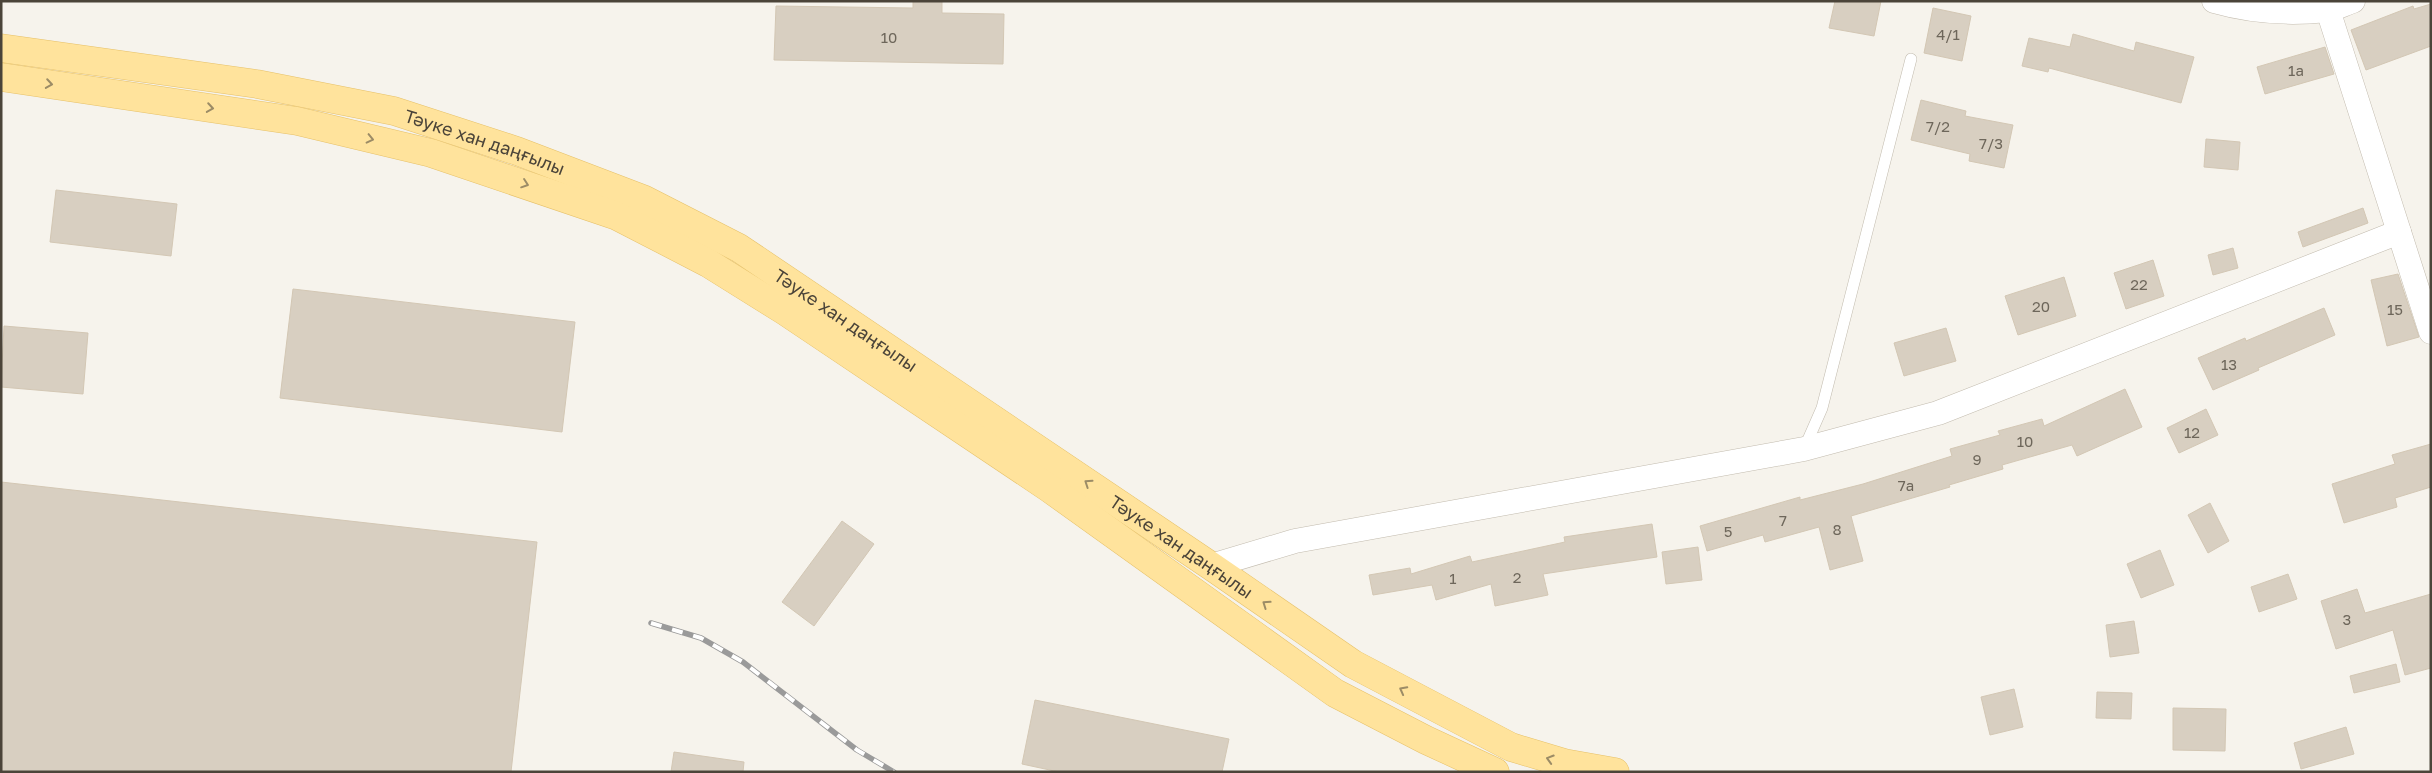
<svg xmlns="http://www.w3.org/2000/svg" width="2432" height="773" font-family="'Golos Text',sans-serif">
  <style>
    .building { fill: #d8cfc1; stroke: #d3c7b4 }
    .lines { fill: none; stroke-linecap: round; stroke-linejoin: round }
    .service-casing { stroke: #c2bbae; stroke-width: 12 }
    .minor-casing { stroke: #c2bbae; stroke-width: 25 }
    .primary-casing { stroke: #e6c16a; stroke-width: 29 }
    .service { stroke: #fff; stroke-width: 11 }
    .minor { stroke: #fff; stroke-width: 24 }
    .primary { stroke: #ffe39c; stroke-width: 28 }
    .rail-casing { stroke: #9a9a9a; stroke-width: 5.5 }
    .rail { stroke: #fff; stroke-width: 4; stroke-dasharray: 11; stroke-linecap: butt }
    .oneway { stroke: #9c8c66 }
    .labels { text-anchor: middle; dominant-baseline: central; stroke-width: 5; stroke-linejoin: round; paint-order: stroke }
    .number-label { font-size: 15px; fill: #6e675b }
    .street-label { font-size: 18px; fill: #4b4439; stroke: #fff }
  </style>
  <rect width="100%" height="100%" fill="#f6f3ec"/>
  <g class="building">
    <polygon points="913,1 942,1 942,13 1004,14 1003,64 774,60 776,6 913,8"/>
    <polygon points="1835,1 1881,1 1874,36 1829,28"/>
    <polygon points="2431,4 2431,46 2366,70 2351,30 2413,6 2414,9"/>
    <polygon points="1933,8 1971,16 1962,61 1924,53"/>
    <polygon points="2073,34 2134,51 2136,42 2194,57 2181,103 2049,68 2048,72 2022,66 2029,38 2070,47"/>
    <polygon points="2325,47 2334,74 2265,94 2257,67"/>
    <polygon points="1921,100 1966,111 1965,116 2013,125 2004,168 1969,161 1970,154 1911,140"/>
    <polygon points="2206,139 2240,142 2238,170 2204,167"/>
    <polygon points="56,190 177,204 171,256 50,242"/>
    <polygon points="2363,208 2368,223 2303,247 2298,232"/>
    <polygon points="2233,248 2238,268 2213,275 2208,255"/>
    <polygon points="2153,260 2164,296 2126,309 2114,273"/>
    <polygon points="2398,274 2419,337 2387,346 2371,280"/>
    <polygon points="2064,277 2076,316 2018,335 2005,296"/>
    <polygon points="293,289 575,322 562,432 280,398"/>
    <polygon points="2324,308 2335,335 2258,368 2259,370 2213,390 2198,358 2245,338 2246,341"/>
    <polygon points="4,326 88,333 83,394 1,387"/>
    <polygon points="1946,328 1956,361 1904,376 1894,343"/>
    <polygon points="2125,389 2142,427 2077,456 2072,445 2002,465 2003,469 1949,485 1950,487 1851,516 1863,561 1830,570 1819,527 1765,542 1763,535 1707,551 1700,526 1800,497 1800,500 1863,484 1952,456 1950,449 2000,435 1998,431 2042,419 2044,426"/>
    <polygon points="2206,409 2218,435 2179,453 2167,428"/>
    <polygon points="2431,444 2431,487 2395,498 2397,507 2344,523 2332,484 2395,464 2392,455"/>
    <polygon points="1,482 537,542 511,772 1,772"/>
    <polygon points="2210,503 2229,541 2208,553 2188,515"/>
    <polygon points="842,521 874,544 814,626 782,602"/>
    <polygon points="1652,524 1657,557 1543,574 1548,595 1495,606 1491,584 1436,600 1432,585 1373,595 1369,575 1410,568 1411,574 1470,556 1472,562 1565,542 1564,537"/>
    <polygon points="1698,547 1702,580 1666,584 1662,552"/>
    <polygon points="2160,550 2174,585 2141,598 2127,564"/>
    <polygon points="2288,574 2297,599 2259,612 2251,587"/>
    <polygon points="2357,589 2365,613 2431,594 2431,668 2405,675 2393,630 2336,649 2321,601"/>
    <polygon points="2134,621 2139,653 2110,657 2106,625"/>
    <polygon points="2396,664 2400,682 2354,693 2350,676"/>
    <polygon points="2014,689 2023,727 1990,735 1981,697"/>
    <polygon points="2097,692 2132,693 2131,719 2096,718"/>
    <polygon points="1035,700 1229,739 1222,772 1059,772 1022,764"/>
    <polygon points="2173,708 2226,709 2225,751 2173,750"/>
    <polygon points="2346,727 2354,754 2301,769 2294,743"/>
    <polygon points="674,752 744,762 743,772 671,772"/>
  </g>
  <g class="lines">
    <defs>
      <polyline id="service" points="1804,449 1822,408 1911,59"/>
      <g id="minor">
        <path d="M2214 1C2249 11 2290 14 2327 10 2335 9 2344 4 2353 1"/>
        <polyline points="2328,10 2431,332"/>
        <polyline points="1211,566 1295,541 1804,449 1938,413 2399,232"/>
      </g>
      <g id="primary">
        <path id="s1" d="M1 48 257 84 394 111 517 151 643 199 739 248 1211 566 1353 664 1511 747 1564 763 1615 772"/>
        <polyline points="1,77 297,121 431,153 617,216 708,263 785,311 1049,488 1335,693 1426,740 1495,772"/>
      </g>
    </defs>
    <use href="#service" class="service-casing"/>
    <use href="#minor" class="minor-casing"/>
    <use href="#primary" class="primary-casing"/>
    <use href="#service" class="service"/>
    <use href="#minor" class="minor"/>
    <use href="#primary" class="primary"/>
    <defs>
      <polyline id="rail" points="651,623 701,638 743,662 857,750 894,772"/>
    </defs>
    <use href="#rail" class="rail-casing"/>
    <use href="#rail" class="rail"/>
  </g>
  <defs><path id="oneway-chevron" d="M-2-3.5L2.5 0L-2 3.5" fill="none" stroke-width="1.6" stroke-linecap="round" stroke-linejoin="round" transform="scale(1.25)"/></defs>
  <g class="oneway">
    <use href="#oneway-chevron" transform="translate(49 84) rotate(9)"/>
    <use href="#oneway-chevron" transform="translate(210 108) rotate(9)"/>
    <use href="#oneway-chevron" transform="translate(370 139) rotate(13)"/>
    <use href="#oneway-chevron" transform="translate(525 184) rotate(19)"/>
    <use href="#oneway-chevron" transform="translate(1088 483) rotate(-146)"/>
    <use href="#oneway-chevron" transform="translate(1266 604) rotate(-145)"/>
    <use href="#oneway-chevron" transform="translate(1403 690) rotate(-152)"/>
    <use href="#oneway-chevron" transform="translate(1550 759) rotate(-163)"/>
  </g>
  <g class="labels">
    <g class="number-label">
      <text x="1948" y="34">4/1</text>
      <text x="889" y="37">10</text>
      <text x="2296" y="70">1а</text>
      <text x="1938" y="126">7/2</text>
      <text x="1991" y="143">7/3</text>
      <text x="2139" y="284">22</text>
      <text x="2041" y="306">20</text>
      <text x="2395" y="309">15</text>
      <text x="2229" y="364">13</text>
      <text x="2192" y="432">12</text>
      <text x="2025" y="441">10</text>
      <text x="1977" y="459">9</text>
      <text x="1906" y="485">7а</text>
      <text x="1783" y="520">7</text>
      <text x="1837" y="529">8</text>
      <text x="1728" y="531">5</text>
      <text x="1517" y="577">2</text>
      <text x="1453" y="578">1</text>
      <text x="2347" y="619">3</text>
    </g>
    <g class="street-label">
      <text stroke="none"><textPath href="#s1" startOffset="494">Тәуке хан даңғылы</textPath></text>
      <text stroke="none"><textPath href="#s1" startOffset="899">Тәуке хан даңғылы</textPath></text>
      <text stroke="none"><textPath href="#s1" startOffset="1304">Тәуке хан даңғылы</textPath></text>
    </g>
  </g>
  <rect width="2432" height="773" fill="none" stroke="#4b4439" stroke-width="5"/>
</svg>
